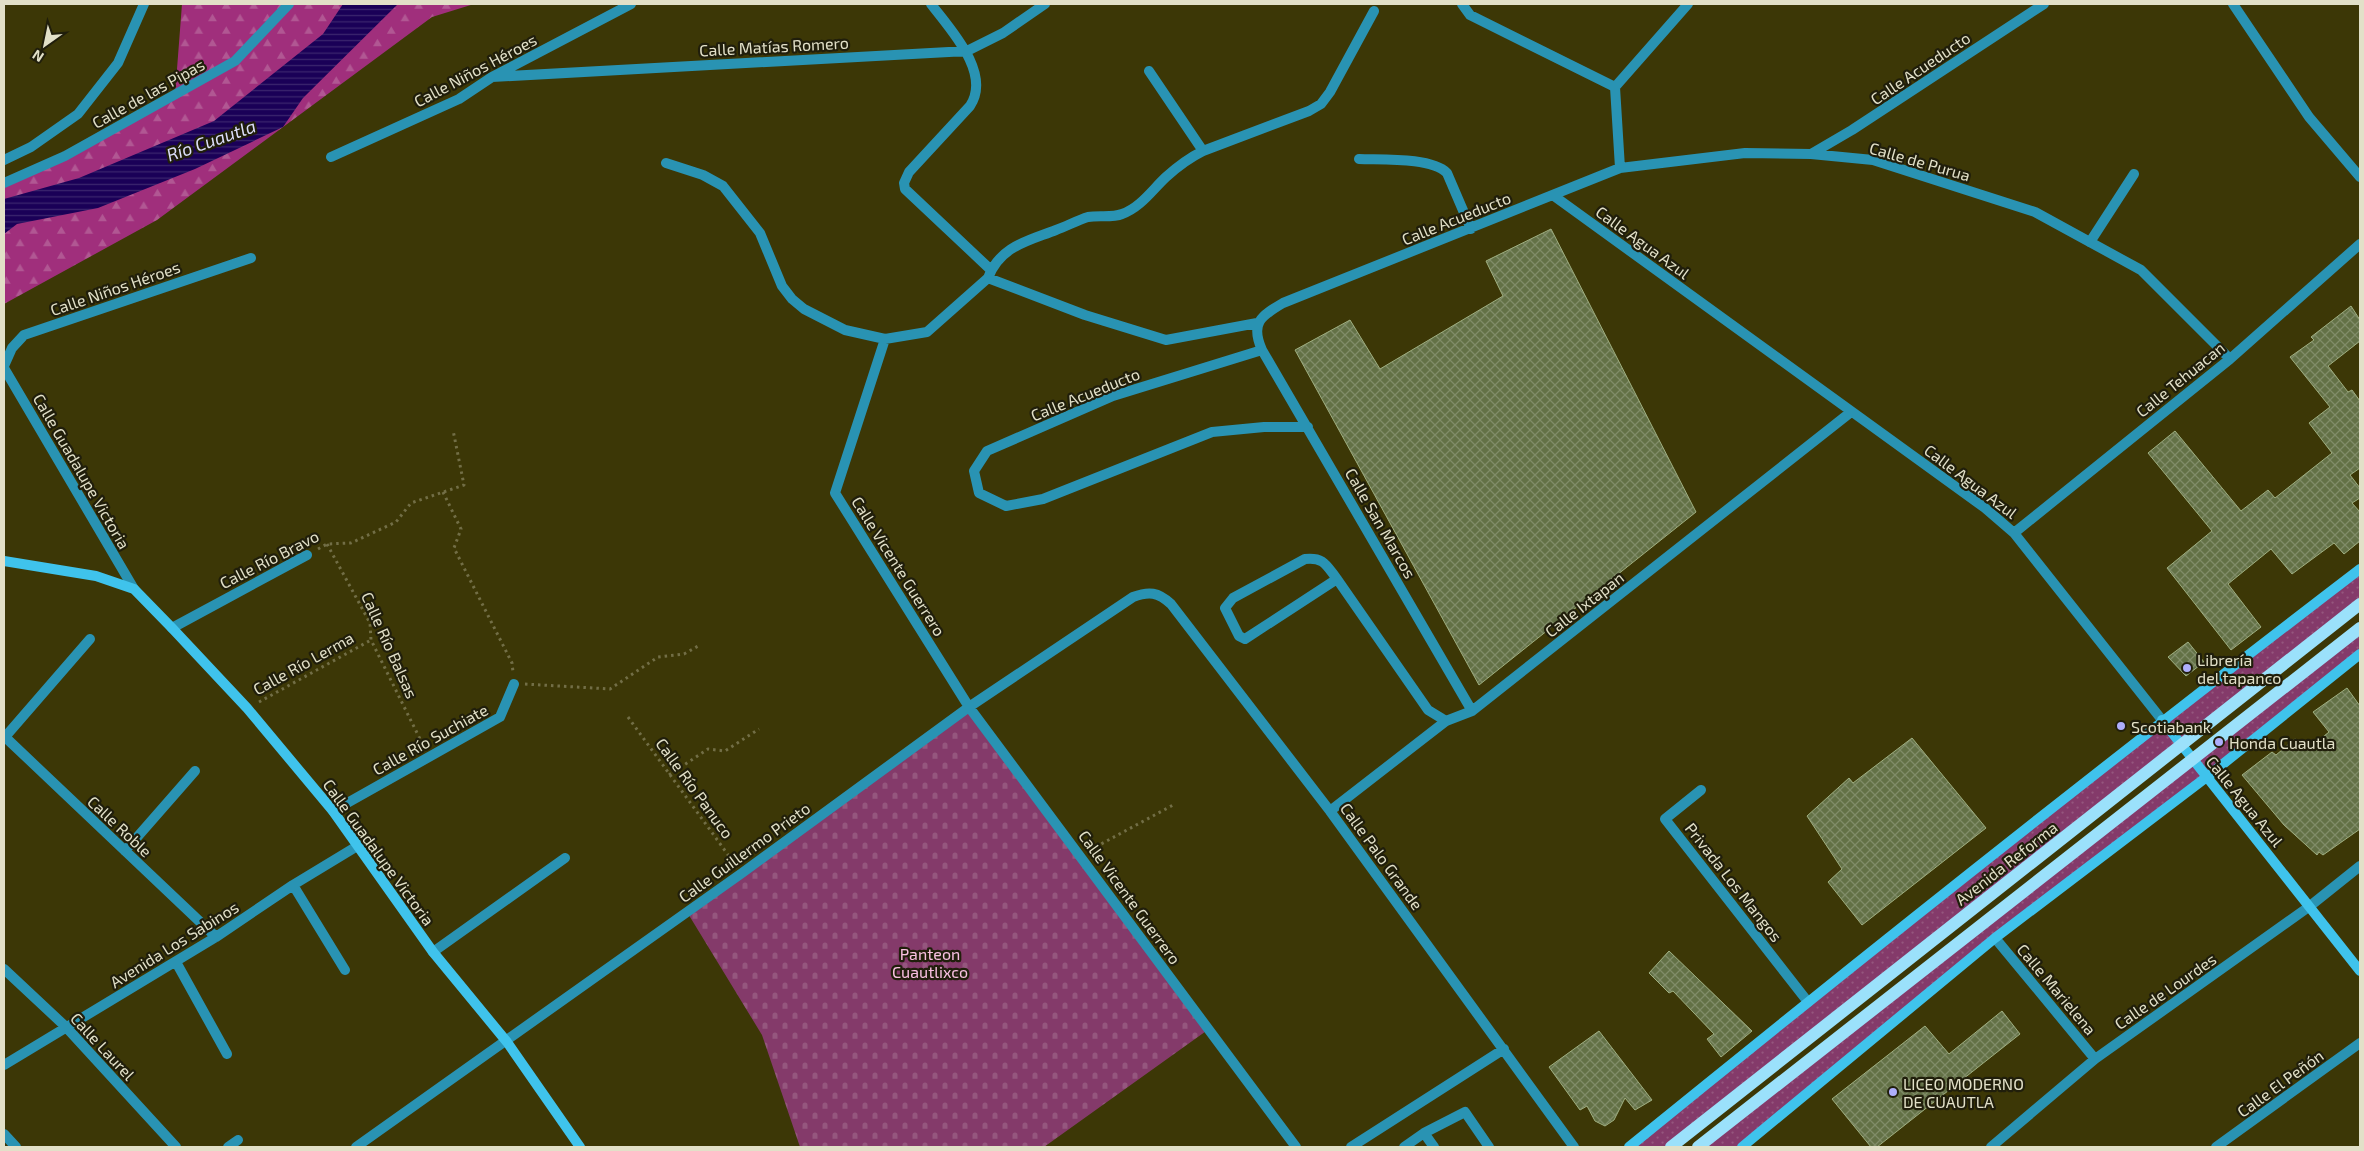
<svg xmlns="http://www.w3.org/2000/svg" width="2364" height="1151" viewBox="0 0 2364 1151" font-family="'Exo 2',sans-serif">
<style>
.grass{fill:url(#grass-dots)}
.forest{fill:url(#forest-firs)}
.cemetery{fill:url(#cemetery-stones)}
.water{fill:url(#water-rules)}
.building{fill:url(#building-cross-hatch);stroke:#9faf81}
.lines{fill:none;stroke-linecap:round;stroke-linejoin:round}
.path{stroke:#726e46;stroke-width:3;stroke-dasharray:2.5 4;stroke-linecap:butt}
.lane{stroke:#2993b3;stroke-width:10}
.street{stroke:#2993b3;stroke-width:10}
.secondary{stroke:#3fc3ec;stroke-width:10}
.primary{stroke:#9be1fb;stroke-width:12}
.poi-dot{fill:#aeaefb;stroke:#201e0b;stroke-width:2}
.labels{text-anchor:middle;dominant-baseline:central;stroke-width:4.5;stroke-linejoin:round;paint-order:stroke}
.street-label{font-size:16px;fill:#e2e0c8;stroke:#201e0b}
.poi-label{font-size:16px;fill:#e2e0c8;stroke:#201e0b;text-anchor:start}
.park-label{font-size:16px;fill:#fac0e2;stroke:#201e0b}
.water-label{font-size:18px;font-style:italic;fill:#dcdefb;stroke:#201e0b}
</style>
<defs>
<pattern id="grass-dots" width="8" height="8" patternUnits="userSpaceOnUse" patternTransform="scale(1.25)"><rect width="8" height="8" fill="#843a6a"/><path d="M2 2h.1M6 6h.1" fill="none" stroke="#95567e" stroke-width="1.8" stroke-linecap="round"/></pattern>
<pattern id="forest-firs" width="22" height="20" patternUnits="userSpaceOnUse" patternTransform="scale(1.25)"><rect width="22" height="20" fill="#a02f7c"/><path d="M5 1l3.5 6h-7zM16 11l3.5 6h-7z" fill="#b15793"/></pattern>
<pattern id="cemetery-stones" width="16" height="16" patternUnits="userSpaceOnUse" patternTransform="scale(1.25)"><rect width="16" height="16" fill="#843a6a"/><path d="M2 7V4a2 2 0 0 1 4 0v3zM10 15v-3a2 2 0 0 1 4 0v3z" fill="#95567e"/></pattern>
<pattern id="water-rules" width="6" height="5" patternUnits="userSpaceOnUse" patternTransform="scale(1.25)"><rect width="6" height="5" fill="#1a0057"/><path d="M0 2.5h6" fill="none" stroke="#3b256e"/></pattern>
<pattern id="building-cross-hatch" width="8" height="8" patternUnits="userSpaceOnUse" patternTransform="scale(1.25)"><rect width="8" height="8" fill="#637146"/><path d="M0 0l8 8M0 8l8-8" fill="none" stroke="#808c68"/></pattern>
</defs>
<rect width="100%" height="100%" fill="#3c3706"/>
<path class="grass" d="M 2360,569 L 2360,604 L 1671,1147 L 1629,1147 Z
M 2360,628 L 2360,654 L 1995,938 L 1742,1147 L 1698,1147 Z"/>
<path class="forest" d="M 182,4 L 474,4 L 432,17 L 157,220 L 4,304 L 4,183 L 175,95 Z"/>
<path class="cemetery" d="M 969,707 L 1209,1029 L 1044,1147 L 800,1147 L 762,1035 L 687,912 Z"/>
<path class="water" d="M 343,4 L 398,4 L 303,98 L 283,127 L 195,169 L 98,208 L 17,224 L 4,234 L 4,199 L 79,178 L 214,121 L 323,34 Z"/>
<path class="building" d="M 1551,229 L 1696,512 L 1479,685 L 1295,350 L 1350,320 L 1380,369 L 1503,296 L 1486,261 Z
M 2351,306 L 2360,320 L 2360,341 L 2328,366 L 2348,392 L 2352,390 L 2360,401 L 2360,468 L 2350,475 L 2360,488 L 2360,498 L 2352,503 L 2360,512 L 2360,541 L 2344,554 L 2334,543 L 2292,574 L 2271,549 L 2228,584 L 2261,627 L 2231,650 L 2167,568 L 2212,531 L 2148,453 L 2175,431 L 2241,511 L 2268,490 L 2275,498 L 2332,453 L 2309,423 L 2330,407 L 2290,357 L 2314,340 L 2311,337 Z
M 2188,642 L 2204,662 L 2186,676 L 2168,657 Z
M 2347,688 L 2360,706 L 2360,829 L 2323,855 L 2319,852 L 2317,855 L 2284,825 L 2242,775 L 2272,752 L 2276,755 L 2295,739 L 2309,748 L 2329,732 L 2313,712 Z
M 1912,738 L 1986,828 L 1862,925 L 1828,882 L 1842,869 L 1807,816 L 1849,778 L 1853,783 Z
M 1669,951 L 1752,1031 L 1721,1057 L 1707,1039 L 1714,1034 L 1673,991 L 1669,993 L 1649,973 Z
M 2002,1011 L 2020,1034 L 1877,1147 L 1871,1147 L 1832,1099 L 1925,1026 L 1949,1054 Z
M 1599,1031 L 1652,1100 L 1635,1110 L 1625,1098 L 1614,1120 L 1605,1126 L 1595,1121 L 1587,1106 L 1580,1110 L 1549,1067 Z"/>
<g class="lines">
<path class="path" d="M 443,492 L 461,529 L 454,548 L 512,663 L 513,672
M 327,544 L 370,623 L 371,640 L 423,745
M 318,549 L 327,544 L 351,543 L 396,522 L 411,503 L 464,485 L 453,430
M 525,684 L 610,689 L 658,657 L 684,654 L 700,645
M 259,702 L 371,640
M 628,717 L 734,863
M 669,775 L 708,749 L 725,751 L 759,729
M 1090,850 L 1175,804"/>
<path class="lane" d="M 2090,242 L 2134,174
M 1337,579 L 1245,639 L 1239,636 L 1225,608 L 1233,598 L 1305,559 C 1324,557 1326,565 1337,579 L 1428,710 L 1446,721
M 1424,1133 L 1434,1147
M 1404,1147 L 1424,1133 L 1465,1112 L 1489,1147"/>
<path class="street" d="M 931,4 C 950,29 992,73 970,106 L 909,172 L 904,183 L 905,189 L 991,270
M 1462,4 L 1470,15 L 1615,87
M 2233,4 L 2309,117 L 2360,177
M 1149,71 L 1203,151
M 492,77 L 967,51 L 1003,33 L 1045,4
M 1615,87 L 1688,4
M 1615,87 L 1620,168
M 1811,154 L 1852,130 L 2044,4
M 331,157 L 459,99 L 492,77 L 631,4
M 1359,159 C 1381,160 1431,157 1447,173 L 1471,229
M 4,160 L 31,147 L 78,114 L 118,63 L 144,4
M 666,163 L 703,175 L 723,186 L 760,233 L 782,286 L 792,299 L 804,309 L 845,330 L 885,339 L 927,332 L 988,278 C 1000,246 1028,241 1056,230 C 1067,226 1078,220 1088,217 C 1099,215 1112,218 1122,214 C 1141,207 1152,190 1166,177 C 1177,167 1189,158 1203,151 L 1309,111 L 1321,104 L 1330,92 L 1374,11
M 4,183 L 65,156 L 235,61 L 289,4
M 1554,196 L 1985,508 L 2014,533 L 2162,720
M 988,278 L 1085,315 L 1166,340 L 1257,323
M 885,339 L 835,493 L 969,707 L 1296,1147
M 1262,350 L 1113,396 L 987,451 L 974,471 L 979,493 L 1006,506 L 1043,499 L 1212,432 L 1264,427 L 1308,427
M 4,366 L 12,348 L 24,335 L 251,258
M 4,368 L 134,589
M 2014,533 L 2230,359 L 2360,244
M 172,628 L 307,555
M 1472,711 L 1262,350 C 1250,323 1261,316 1283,303 L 1620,168 L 1745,153 L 1811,154 L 1873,160 L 2035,212 L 2141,270 L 2230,359
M 4,736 L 216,937
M 5,737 L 90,639
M 1701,790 L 1665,819 L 1808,1002
M 333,811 L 500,717 L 514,684
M 1330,811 L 1446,721 L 1472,711 L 1851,412
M 125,851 L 195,771
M 293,885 L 345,970
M 1995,938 L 2095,1059
M 433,952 L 565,858
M 176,962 L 227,1054
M 4,969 L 66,1027 L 176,1147
M 4,1065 L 216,937 L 293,885 L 359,845
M 4,1134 L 16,1147
M 228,1147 L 238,1140
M 356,1147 L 742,873 L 969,707 L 1133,597 C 1149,591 1158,592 1171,604 L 1330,811 L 1574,1147
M 1351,1147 L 1504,1049
M 1991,1147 L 2095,1059 L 2310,906 L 2360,866
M 2216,1147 L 2360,1043"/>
<path class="secondary" d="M 4,561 L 96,576 L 134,589 L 172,628 L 247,708 L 333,811 L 433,952 L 507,1042 L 580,1147
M 2162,720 L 2360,971
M 1629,1147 C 1870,951 2113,758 2360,569
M 1742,1147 L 1995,938 L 2208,776 L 2360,654"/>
<path class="primary" d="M 1671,1147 L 2360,604
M 1698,1147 L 2360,628"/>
</g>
<g class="poi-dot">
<circle cx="2187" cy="668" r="5"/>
<circle cx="2121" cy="726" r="5"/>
<circle cx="2219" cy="742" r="5"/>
<circle cx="1893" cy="1092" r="5"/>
</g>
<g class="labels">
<g class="street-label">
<text transform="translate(774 46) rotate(-3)">Calle Matías Romero</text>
<text transform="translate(1920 68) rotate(-34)">Calle Acueducto</text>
<text transform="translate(475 70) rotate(-28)">Calle Niños Héroes</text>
<text transform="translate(148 93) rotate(-29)">Calle de las Pipas</text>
<text transform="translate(1920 161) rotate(16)">Calle de Purua</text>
<text transform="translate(1456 218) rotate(-22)">Calle Acueducto</text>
<text transform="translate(1643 242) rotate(36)">Calle Agua Azul</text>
<text transform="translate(115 288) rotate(-19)">Calle Niños Héroes</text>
<text transform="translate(2180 379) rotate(-39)">Calle Tehuacan</text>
<text transform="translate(1085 394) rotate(-22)">Calle Acueducto</text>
<text transform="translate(82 471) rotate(60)">Calle Guadalupe Victoria</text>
<text transform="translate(1971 481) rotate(37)">Calle Agua Azul</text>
<text transform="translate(1381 523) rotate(60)">Calle San Marcos</text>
<text transform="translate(269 559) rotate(-27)">Calle Río Bravo</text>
<text transform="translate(899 566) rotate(58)">Calle Vicente Guerrero</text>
<text transform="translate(1584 604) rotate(-38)">Calle Ixtapan</text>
<text transform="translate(390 645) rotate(66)">Calle Río Balsas</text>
<text transform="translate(303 663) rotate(-29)">Calle Río Lerma</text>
<text transform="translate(430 739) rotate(-29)">Calle Río Suchiate</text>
<text transform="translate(695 788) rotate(54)">Calle Río Panuco</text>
<text transform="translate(2245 801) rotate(51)">Calle Agua Azul</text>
<text transform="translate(120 826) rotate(43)">Calle Roble</text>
<text transform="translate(379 852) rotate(54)">Calle Guadalupe Victoria</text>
<text transform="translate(744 852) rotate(-36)">Calle Guillermo Prieto</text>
<text transform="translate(1382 856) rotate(54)">Calle Palo Grande</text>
<text transform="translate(2006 863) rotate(-38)">Avenida Reforma</text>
<text transform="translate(1734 882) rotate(52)">Privada Los Mangos</text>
<text transform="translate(1130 897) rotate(54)">Calle Vicente Guerrero</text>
<text transform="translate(174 944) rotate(-32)">Avenida Los Sabinos</text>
<text transform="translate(2057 989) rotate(50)">Calle Marielena</text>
<text transform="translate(2165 991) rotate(-35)">Calle de Lourdes</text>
<text transform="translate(103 1046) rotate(47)">Calle Laurel</text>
<text transform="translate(2280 1083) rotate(-36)">Calle El Peñón</text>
</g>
<g class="poi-label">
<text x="2197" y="659">Librería<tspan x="2197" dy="18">del tapanco</tspan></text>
<text x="2131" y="726">Scotiabank</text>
<text x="2229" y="742">Honda Cuautla</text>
<text x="1903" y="1083">LICEO MODERNO<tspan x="1903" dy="18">DE CUAUTLA</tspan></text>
</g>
<g class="park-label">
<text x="930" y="953">Panteon<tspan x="930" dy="18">Cuautlixco</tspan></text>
</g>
<g class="water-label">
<text transform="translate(211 140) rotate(-19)">Río Cuautla</text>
</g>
</g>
<rect width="2364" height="1151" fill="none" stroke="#e2e0c8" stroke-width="10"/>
<g transform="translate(45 45) rotate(213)" stroke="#201e0b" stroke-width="4" paint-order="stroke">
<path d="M0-4L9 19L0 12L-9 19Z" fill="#e2e0c8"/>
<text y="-8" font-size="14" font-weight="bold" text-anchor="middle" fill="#e2e0c8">N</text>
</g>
</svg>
